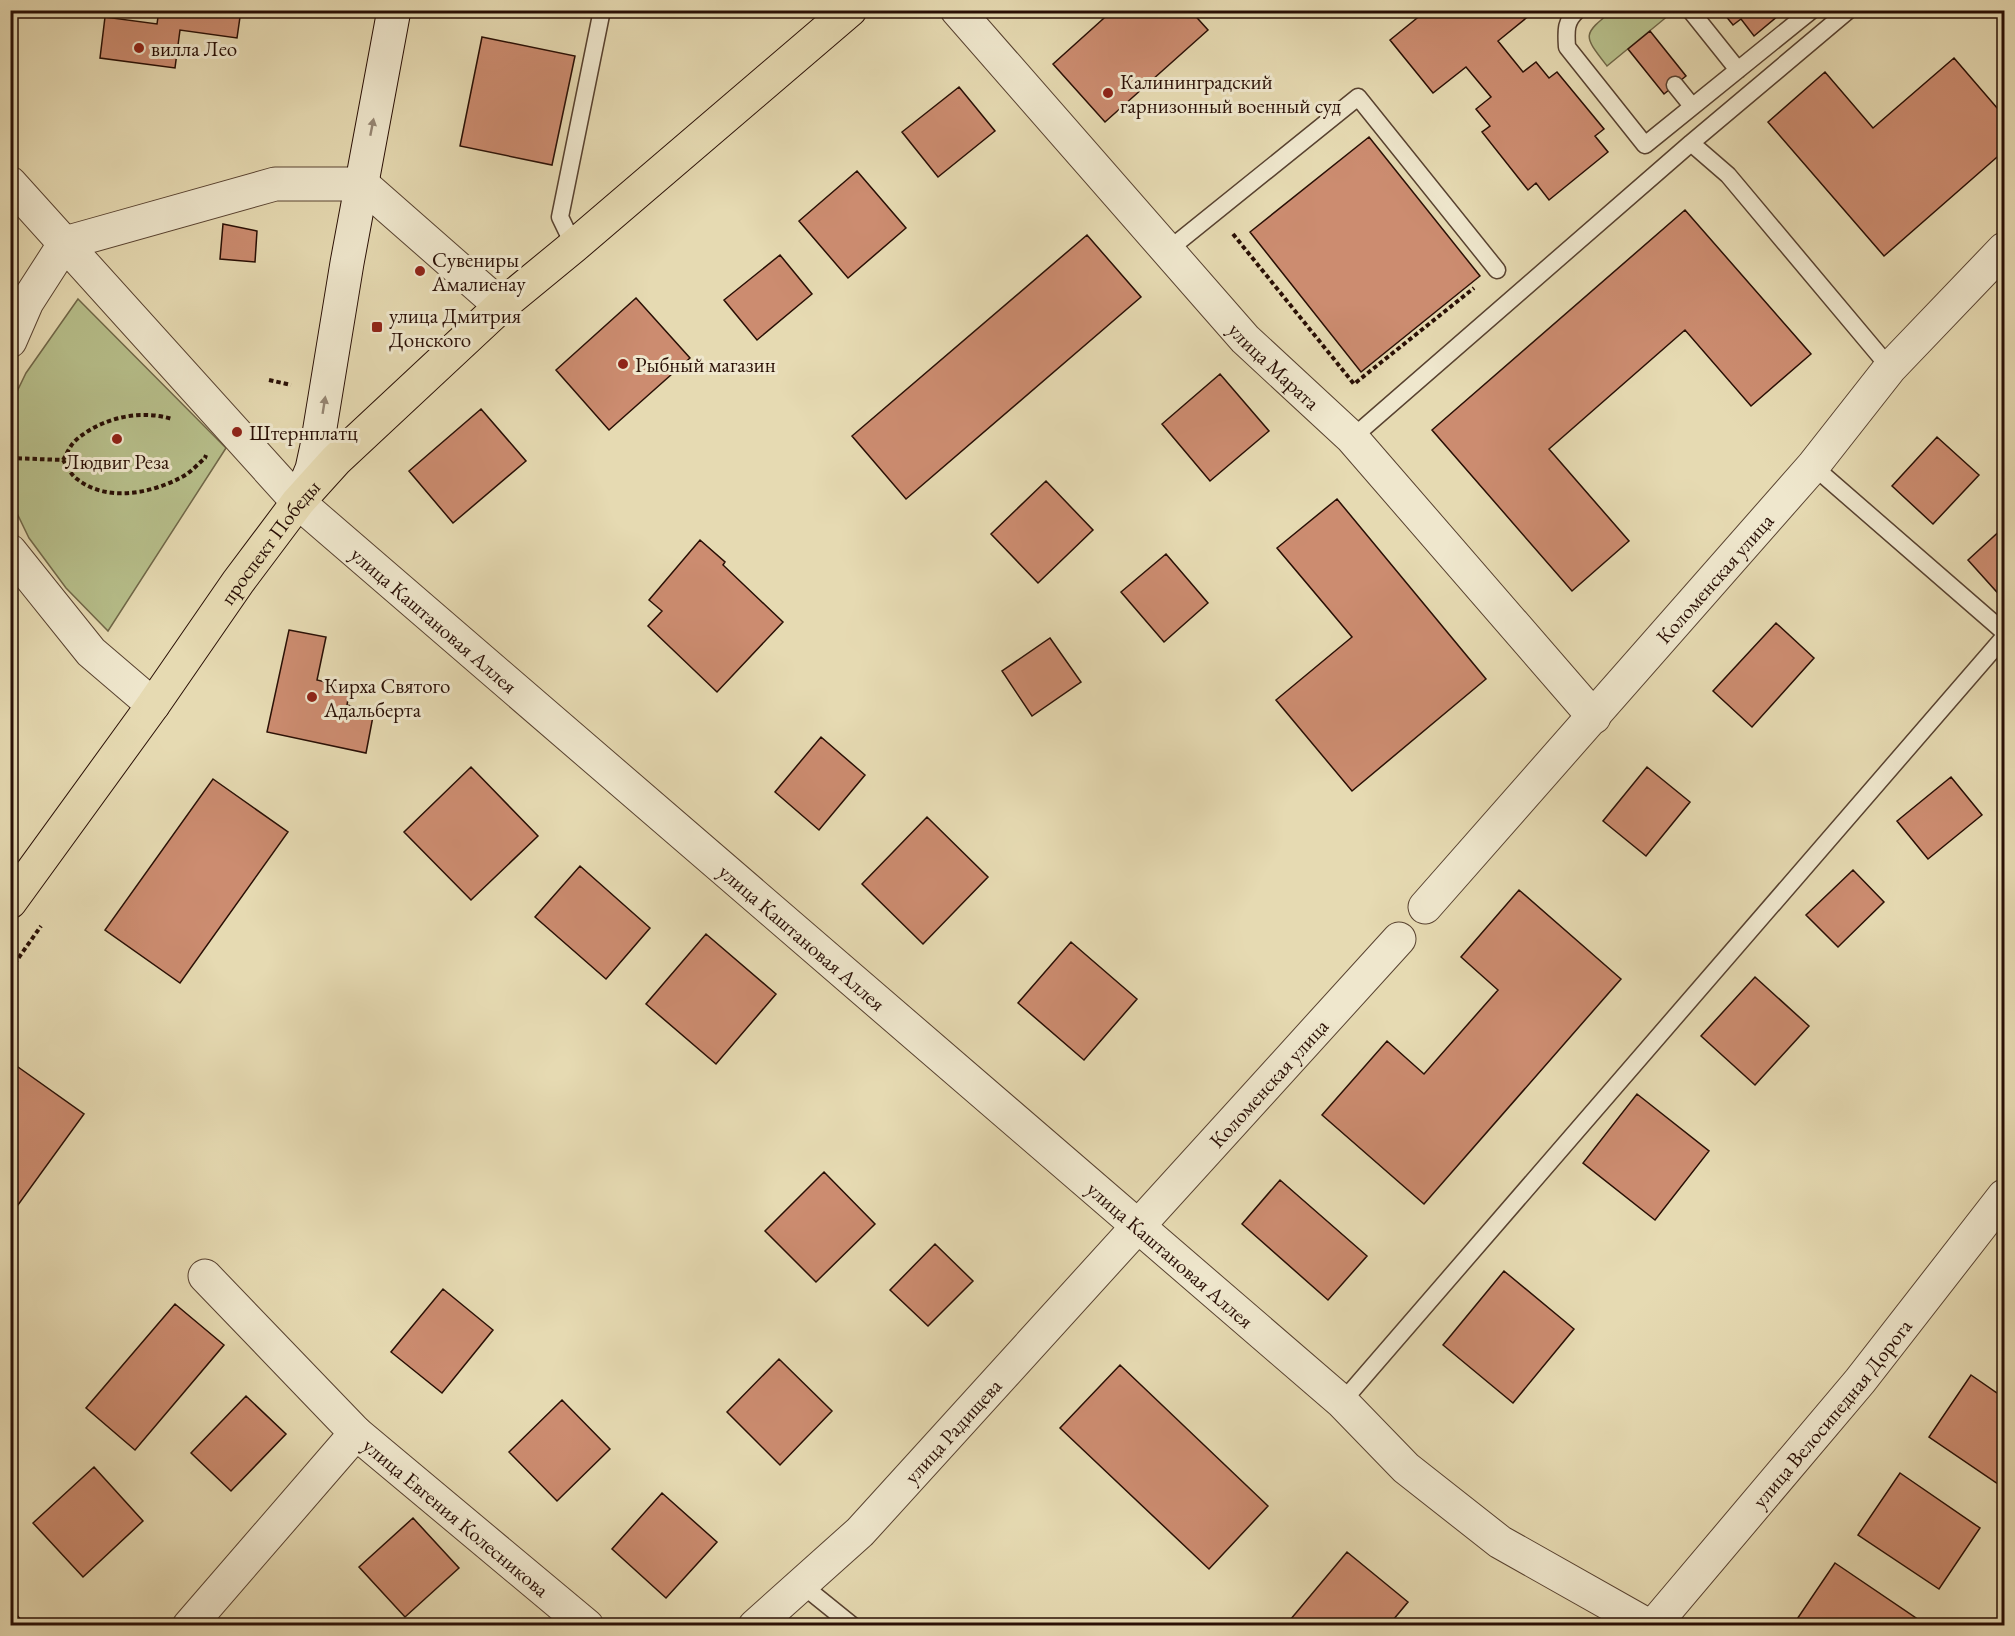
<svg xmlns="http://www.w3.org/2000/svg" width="2015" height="1636" viewBox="0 0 2015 1636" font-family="'EB Garamond',serif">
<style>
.green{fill:#b7bf8b;stroke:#706748;stroke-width:1.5}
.building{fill:#cc8c70;stroke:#290f05;stroke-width:1.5}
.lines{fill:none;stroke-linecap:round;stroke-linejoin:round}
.service-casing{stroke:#584230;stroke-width:19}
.minor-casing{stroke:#584230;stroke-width:35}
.tertiary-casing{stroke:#584230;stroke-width:35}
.secondary-casing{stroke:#290f05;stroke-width:35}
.primary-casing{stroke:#290f05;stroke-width:35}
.path{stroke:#290f05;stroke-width:4;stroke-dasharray:4.5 3;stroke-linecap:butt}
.service{stroke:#efe7cd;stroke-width:16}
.minor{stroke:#efe7cd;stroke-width:33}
.tertiary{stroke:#efe7cd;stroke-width:33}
.secondary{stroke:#efe7cd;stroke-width:33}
.primary{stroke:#e6dab2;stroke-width:33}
.oneway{fill:#968673}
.poi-dot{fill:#8f2418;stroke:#efe7cd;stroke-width:2}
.labels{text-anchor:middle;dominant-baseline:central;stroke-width:6;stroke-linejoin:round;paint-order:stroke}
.poi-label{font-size:21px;fill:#290f05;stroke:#efe7cd;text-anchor:start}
.street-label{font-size:21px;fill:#290f05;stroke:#efe7cd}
</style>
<rect width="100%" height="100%" fill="#e6dab2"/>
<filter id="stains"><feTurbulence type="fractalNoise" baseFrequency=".00333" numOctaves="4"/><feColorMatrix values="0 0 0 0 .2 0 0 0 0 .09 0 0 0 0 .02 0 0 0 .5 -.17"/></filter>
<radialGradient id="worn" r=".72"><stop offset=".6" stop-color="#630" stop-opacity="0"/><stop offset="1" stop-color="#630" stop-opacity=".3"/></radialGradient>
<path class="green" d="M 1612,11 L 1666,11 L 1669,15 L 1607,66 C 1583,35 1582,35 1612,11 Z
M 78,299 L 226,448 L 108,631 L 66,588 L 29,538 L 11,501 L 11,404 L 26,373 Z"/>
<path class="building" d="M 159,10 L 241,10 L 237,38 L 180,30 L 175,68 L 100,58 L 105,17 L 157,24 Z
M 1113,10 L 1190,10 L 1208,30 L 1105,122 L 1053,64 Z
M 1427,10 L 1536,10 L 1498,41 L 1523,72 L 1536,62 L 1549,78 L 1557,72 L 1604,129 L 1595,136 L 1608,152 L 1549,200 L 1536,183 L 1528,190 L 1482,132 L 1490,126 L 1476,109 L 1491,97 L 1466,67 L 1433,93 L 1390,40 Z
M 1721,10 L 1785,10 L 1754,36 L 1741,19 L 1733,25 Z
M 1650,31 L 1686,76 L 1664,94 L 1628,49 Z
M 482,37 L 575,56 L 552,165 L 460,146 Z
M 1954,58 L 2004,116 L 2004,151 L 1884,256 L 1768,122 L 1825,72 L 1873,128 Z
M 959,87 L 995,131 L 938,177 L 902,132 Z
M 1369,137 L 1480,276 L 1361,372 L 1250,232 Z
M 857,171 L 906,228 L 848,278 L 799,221 Z
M 1685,210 L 1811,354 L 1751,406 L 1685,330 L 1549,449 L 1629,541 L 1572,591 L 1432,430 Z
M 223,224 L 257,231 L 255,262 L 220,259 Z
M 1087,235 L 1141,297 L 906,499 L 852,436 Z
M 780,255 L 812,294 L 757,340 L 724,300 Z
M 636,298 L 690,358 L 609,430 L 556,370 Z
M 1220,374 L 1269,431 L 1210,481 L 1162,424 Z
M 481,409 L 526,461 L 453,523 L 409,471 Z
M 1937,437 L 1979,475 L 1933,524 L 1892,486 Z
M 1046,481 L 1093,530 L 1038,583 L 991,534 Z
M 1337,499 L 1486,679 L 1352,791 L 1276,700 L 1352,637 L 1277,548 Z
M 2004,527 L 2004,600 L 1968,560 Z
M 700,540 L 725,562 L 723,565 L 783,622 L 717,692 L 648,626 L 662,611 L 649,600 Z
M 1166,554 L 1208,603 L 1164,642 L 1121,592 Z
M 1776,623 L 1814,658 L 1752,727 L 1713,691 Z
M 289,630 L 326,637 L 317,680 L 350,688 L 347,705 L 374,711 L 366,753 L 267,732 Z
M 1050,638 L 1081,682 L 1032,716 L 1002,671 Z
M 821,737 L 865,775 L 819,830 L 775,792 Z
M 471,767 L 538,836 L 471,900 L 404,832 Z
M 1647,767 L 1690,802 L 1646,856 L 1603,821 Z
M 1951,777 L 1982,815 L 1928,859 L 1897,821 Z
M 213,779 L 288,832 L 180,983 L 105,930 Z
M 927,817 L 988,877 L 923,944 L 862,884 Z
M 580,866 L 650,928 L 606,979 L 535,917 Z
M 1853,870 L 1884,902 L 1838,947 L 1806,915 Z
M 1519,890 L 1621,979 L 1424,1204 L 1322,1115 L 1387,1041 L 1424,1074 L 1498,990 L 1461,957 Z
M 706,934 L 776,994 L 716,1064 L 646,1004 Z
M 1071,942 L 1137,999 L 1084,1060 L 1018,1003 Z
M 1755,977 L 1809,1026 L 1755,1085 L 1701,1036 Z
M 11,1062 L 84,1114 L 10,1216 L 10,1062 Z
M 1637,1094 L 1709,1151 L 1655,1220 L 1583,1163 Z
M 824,1172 L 875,1224 L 816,1282 L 765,1231 Z
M 1280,1180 L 1367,1256 L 1328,1300 L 1242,1224 Z
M 935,1244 L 973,1281 L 928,1326 L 890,1290 Z
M 1504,1271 L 1574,1329 L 1513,1403 L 1443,1345 Z
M 443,1289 L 493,1330 L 442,1393 L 391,1352 Z
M 175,1304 L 224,1345 L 135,1450 L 86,1408 Z
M 779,1359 L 832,1411 L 780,1465 L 727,1412 Z
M 1120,1365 L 1268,1506 L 1209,1569 L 1060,1428 Z
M 1971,1375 L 2004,1398 L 2004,1488 L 1929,1437 Z
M 246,1396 L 286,1434 L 231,1491 L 191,1453 Z
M 562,1400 L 610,1449 L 557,1501 L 509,1452 Z
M 94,1467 L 143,1521 L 83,1577 L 33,1523 Z
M 1900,1473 L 1980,1528 L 1939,1589 L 1858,1535 Z
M 662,1493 L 717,1542 L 666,1598 L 612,1549 Z
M 413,1518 L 459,1568 L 405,1617 L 359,1567 Z
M 1347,1552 L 1408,1602 L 1388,1626 L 1285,1626 Z
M 1835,1563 L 1916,1618 L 1910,1626 L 1793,1625 Z
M 10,1608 L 27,1626 L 10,1626 Z"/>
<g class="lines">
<g class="service-casing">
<path id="service" d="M 1578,10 C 1565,21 1566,31 1567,47 L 1645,145 L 1812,10
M 1690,10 L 1738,70
M 1675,85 L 1692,106
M 1691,143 L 1849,10
M 574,246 L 560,217 L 602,10
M 1167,251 L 1358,97 L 1497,270
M 1352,438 L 1691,143 L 1728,175 L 1890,368
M 1813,466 L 2004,632
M 1342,1402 L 2004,637
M 801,1584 L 853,1626"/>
</g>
<g class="minor-casing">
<g id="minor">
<path id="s1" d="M 957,10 L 1245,339 L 1352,438 L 1594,717"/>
<path d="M 10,341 L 27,302 L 65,243 L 275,184 L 362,184 L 501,306"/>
<path id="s2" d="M 298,502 L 1342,1402 L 1406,1468 L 1500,1542 L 1649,1626"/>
<path d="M 10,551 L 91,652 L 153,705"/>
<path id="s3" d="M 1425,907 L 1813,466 L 1890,368 L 2004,249"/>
<path d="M 205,1276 L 356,1433"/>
<path id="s4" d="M 189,1626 L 356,1433 L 587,1626"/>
<path id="s5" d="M 755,1626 L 860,1532 L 1399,939"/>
<path id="s6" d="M 1653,1626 L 1860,1381 L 2004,1196"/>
</g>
</g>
<g class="tertiary-casing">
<path id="tertiary" d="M 10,183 L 298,502"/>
</g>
<g class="secondary-casing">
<path id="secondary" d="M 299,500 L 312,469 L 317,446 L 347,263 L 394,10"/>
</g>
<g class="primary-casing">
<g id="primary">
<path id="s7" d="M 10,902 L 153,705 L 238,582 L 298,502 L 336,460 L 501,306 L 574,246 L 850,10"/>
</g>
</g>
<path class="path" d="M 1233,234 L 1354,384 L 1474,288
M 269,380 L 291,385
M 10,458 L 63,460 C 67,466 71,475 77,479 C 106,502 149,494 180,478 C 189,474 197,465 205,458 L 206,455
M 63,460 C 67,454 70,445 76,440 C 101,418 140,409 172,419
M 10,970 L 41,926"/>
<use href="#service" class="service"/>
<use href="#minor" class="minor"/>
<use href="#tertiary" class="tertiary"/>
<use href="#secondary" class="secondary"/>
<use href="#primary" class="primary"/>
</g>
<defs><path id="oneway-solid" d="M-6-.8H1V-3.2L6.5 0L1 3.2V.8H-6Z" transform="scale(1.5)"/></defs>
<g class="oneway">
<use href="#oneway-solid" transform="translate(372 127) rotate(-79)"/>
<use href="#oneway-solid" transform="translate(324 405) rotate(-81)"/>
</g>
<g class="poi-dot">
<circle cx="139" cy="48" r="6"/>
<circle cx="1108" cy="93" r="6"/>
<circle cx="420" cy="271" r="6"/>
<rect x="371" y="321" width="12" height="12" rx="3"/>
<circle cx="623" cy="364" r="6"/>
<circle cx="237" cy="432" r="6"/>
<circle cx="117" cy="439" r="6"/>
<circle cx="312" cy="697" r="6"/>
</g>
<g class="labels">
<g class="poi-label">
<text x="151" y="48">вилла Лео</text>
<text x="1120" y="81">Калининградский<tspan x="1120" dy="24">гарнизонный военный суд</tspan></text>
<text x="432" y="259">Сувениры<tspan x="432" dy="24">Амалиенау</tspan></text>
<text x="389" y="315">улица Дмитрия<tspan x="389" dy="24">Донского</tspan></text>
<text x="635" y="364">Рыбный магазин</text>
<text x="249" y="432">Штернплатц</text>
<text x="117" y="461" text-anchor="middle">Людвиг Реза</text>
<text x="324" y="685">Кирха Святого<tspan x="324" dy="24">Адальберта</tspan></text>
</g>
<g class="street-label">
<text stroke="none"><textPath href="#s1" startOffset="477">улица Марата</textPath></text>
<text stroke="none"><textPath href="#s7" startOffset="444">проспект Победы</textPath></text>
<text stroke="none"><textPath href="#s3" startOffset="438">Коломенская улица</textPath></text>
<text stroke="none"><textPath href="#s2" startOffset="180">улица Каштановая Аллея</textPath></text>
<text stroke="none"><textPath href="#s2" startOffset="666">улица Каштановая Аллея</textPath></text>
<text stroke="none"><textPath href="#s5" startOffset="748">Коломенская улица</textPath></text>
<text stroke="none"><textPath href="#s2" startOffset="1152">улица Каштановая Аллея</textPath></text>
<text stroke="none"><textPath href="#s6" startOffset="278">улица Велосипедная Дорога</textPath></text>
<text stroke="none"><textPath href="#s5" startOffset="278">улица Радищева</textPath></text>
<text stroke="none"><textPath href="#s4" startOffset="386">улица Евгения Колесникова</textPath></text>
</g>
</g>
<rect width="2015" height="1636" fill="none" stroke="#e6dab2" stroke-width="36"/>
<rect x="12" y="12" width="1991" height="1612" fill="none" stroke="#290f05" stroke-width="3"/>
<rect x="18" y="18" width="1979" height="1600" fill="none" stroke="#290f05" stroke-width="1.5"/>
<rect width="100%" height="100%" filter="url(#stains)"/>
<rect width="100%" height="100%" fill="url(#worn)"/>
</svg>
